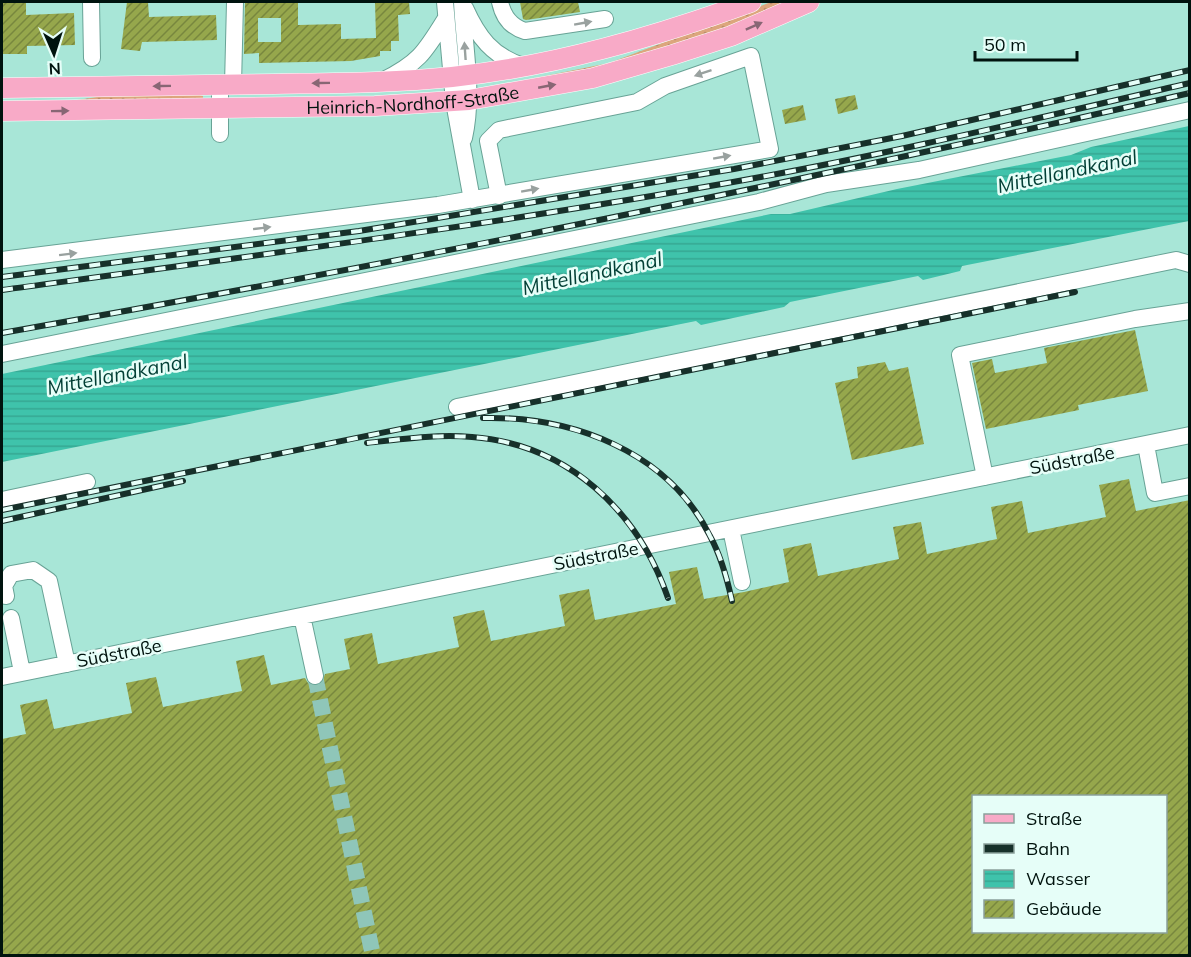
<svg xmlns="http://www.w3.org/2000/svg" width="1191" height="957" viewBox="0 0 1191 957" font-family="Mulish,sans-serif">
<style>
.green{fill:url(#green-dots)}
.water{fill:url(#water-rules)}
.building{fill:url(#building-hatch);fill-rule:evenodd}
.lines{fill:none;stroke-linecap:round;stroke-linejoin:round}
.minor-tunnel{stroke:#8fc6b9;stroke-width:16;stroke-dasharray:16 8;stroke-linecap:butt}
.minor-casing{stroke:#68a396;stroke-width:18}
.major-casing{stroke:#fff;stroke-width:21}
.minor{stroke:#fff;stroke-width:16}
.major{stroke:#f8aac7;stroke-width:20}
.rail-casing{stroke:#17302a;stroke-width:6}
.rail{stroke:#e6fef8;stroke-width:4;stroke-dasharray:11;stroke-linecap:butt}
.oneway{fill:#99a19f}
.oneway2{fill:#886674}
.labels{text-anchor:middle;dominant-baseline:central;stroke-width:5;stroke-linejoin:round;paint-order:stroke}
.street-label{font-size:18px;fill:#00130e;stroke:#e6fef8}
.water-label{font-size:20px;font-style:italic;fill:#023f35;stroke:#e6fef8}
</style>
<defs>
<pattern id="green-dots" width="8" height="8" patternUnits="userSpaceOnUse" patternTransform="scale(1.5)"><rect width="8" height="8" fill="#dca67d"/><path d="M2 2h.1M6 6h.1" fill="none" stroke="#bb8e6b" stroke-width="1.8" stroke-linecap="round"/></pattern>
<pattern id="water-rules" width="6" height="5" patternUnits="userSpaceOnUse" patternTransform="scale(1.5)"><rect width="6" height="5" fill="#3fc3ab"/><path d="M0 2.5h6" fill="none" stroke="#36a792"/></pattern>
<pattern id="building-hatch" width="6" height="6" patternUnits="userSpaceOnUse" patternTransform="scale(1.5)"><rect width="6" height="6" fill="#96a74c"/><path d="M-1 1l2-2M0 6l6-6M5 7l2-2" fill="none" stroke="#78873e"/></pattern>
</defs>
<rect width="100%" height="100%" fill="#a8e6d7"/>
<path class="green" d="M 771,2 L 793,2 L 708,36 L 611,66 L 525,80 L 609,63 Z
M 124,93 L 193,93 L 203,96 L 203,98 L 192,102 L 2,105 L 2,101 L 77,100 Z"/>
<path class="water" d="M 1189,126 L 1189,221 L 962,266 L 960,271 L 923,280 L 918,276 L 790,302 L 784,307 L 701,325 L 696,321 L 681,324 L 2,462 L 2,374 L 771,214 L 790,214 L 897,189 L 1071,155 L 1091,147 Z"/>
<path class="building" d="M 2,2 L 26,2 L 26,15 L 74,13 L 75,45 L 27,46 L 27,54 L 2,54 Z
M 127,2 L 148,2 L 149,17 L 216,15 L 217,40 L 142,42 L 140,51 L 121,49 Z
M 245,2 L 298,2 L 298,25 L 341,24 L 341,39 L 376,38 L 375,2 L 409,2 L 410,14 L 398,15 L 399,41 L 391,41 L 391,51 L 380,51 L 380,56 L 351,61 L 259,63 L 259,53 L 244,54 ZM 258,18 L 281,18 L 281,42 L 258,42 Z
M 520,2 L 578,2 L 580,12 L 526,20 L 523,19 Z
M 855,95 L 858,109 L 838,114 L 835,99 Z
M 803,105 L 806,120 L 785,124 L 782,110 Z
M 1135,330 L 1148,391 L 1078,405 L 1079,410 L 986,429 L 972,363 L 992,359 L 995,373 L 1047,363 L 1044,348 Z
M 885,362 L 889,371 L 908,367 L 924,444 L 852,460 L 835,383 L 858,378 L 857,367 Z
M 1129,479 L 1136,511 L 1190,500 L 1190,956 L 2,956 L 2,739 L 26,734 L 20,705 L 47,699 L 54,729 L 132,713 L 126,683 L 156,677 L 163,707 L 242,691 L 236,661 L 264,655 L 271,685 L 305,678 L 308,683 L 317,686 L 322,683 L 325,674 L 350,669 L 344,639 L 372,633 L 378,664 L 459,647 L 453,617 L 469,613 L 484,610 L 491,641 L 565,626 L 559,595 L 589,589 L 595,620 L 676,604 L 669,572 L 697,567 L 704,599 L 744,592 L 789,582 L 783,549 L 811,543 L 818,576 L 899,559 L 893,527 L 921,522 L 927,554 L 997,539 L 991,507 L 1022,501 L 1028,533 L 1106,517 L 1099,485 ZM 974,796 L 1166,796 L 1166,932 L 974,932 Z"/>
<g class="lines">
<path class="minor-tunnel" d="M 315,676 L 373,956"/>
<g class="minor-casing">
<path id="minor" d="M 91,2 L 92,58
M 445,2 L 454,102 L 472,200
M 462,2 C 464,46 474,94 464,138
M 500,2 C 503,16 511,27 525,31 L 605,19
M 465,8 C 478,37 492,56 523,66
M 382,81 C 419,63 425,52 446,18
M 233,85 L 235,2
M 220,134 L 220,85
M 2,260 L 438,205 L 770,149 L 751,56 L 665,86 L 637,102 L 499,130 L 488,141 L 499,196
M 2,354 L 759,202 L 826,184 L 919,170 L 1190,110
M 457,407 L 1176,260 L 1190,264
M 1146,445 L 1155,493 L 1190,486
M 985,477 L 960,355 L 1135,319 L 1190,311
M 2,500 L 87,482
M 731,529 L 742,582
M 6,596 L 4,586 L 11,574 L 33,570 L 49,581 L 67,664
M 302,616 L 315,676
M 11,618 L 22,672
M 2,677 L 1190,435"/>
</g>
<g class="major-casing">
<g id="major">
<path d="M 2,88 C 92,87 183,86 274,84 C 333,83 393,83 452,77 C 555,66 654,37 751,2"/>
<path id="s1" d="M 2,111 L 375,106 L 469,100 L 593,78 L 672,55 L 731,36 L 809,2"/>
</g>
</g>
<use href="#minor" class="minor"/>
<use href="#major" class="major"/>
<g class="rail-casing">
<path id="rail" d="M 2,277 L 359,231 L 734,169 L 902,136 L 1190,70
M 2,290 C 246,257 490,225 733,182 C 886,155 1038,118 1190,83
M 2,333 C 400,263 795,183 1190,93
M 483,418 C 572,416 668,451 710,536 C 721,556 727,578 732,601
M 367,443 C 402,439 437,434 472,437 C 568,444 638,511 668,598
M 2,510 L 1075,292
M 2,521 L 183,481"/>
</g>
<use href="#rail" class="rail"/>
</g>
<defs><path id="oneway-solid" d="M-6-.8H1V-3.2L6.5 0L1 3.2V.8H-6Z" transform="scale(1.5)"/></defs>
<g class="oneway">
<use href="#oneway-solid" transform="translate(583 23) rotate(-10)"/>
<use href="#oneway-solid" transform="translate(465 51) rotate(-94)"/>
<use href="#oneway-solid" transform="translate(703 73) rotate(161)"/>
<use href="#oneway-solid" transform="translate(722 157) rotate(-10)"/>
<use href="#oneway-solid" transform="translate(530 190) rotate(-10)"/>
<use href="#oneway-solid" transform="translate(262 228) rotate(-7)"/>
<use href="#oneway-solid" transform="translate(68 254) rotate(-7)"/>
</g>
<g class="oneway2">
<use href="#oneway-solid" transform="translate(754 26) rotate(-24)"/>
<use href="#oneway-solid" transform="translate(321 83) rotate(179)"/>
<use href="#oneway-solid" transform="translate(162 86) rotate(179)"/>
<use href="#oneway-solid" transform="translate(547 86) rotate(-11)"/>
<use href="#oneway-solid" transform="translate(60 111) rotate(-1)"/>
</g>
<g class="labels">
<g class="street-label">
<text stroke="none"><textPath href="#s1" startOffset="411">Heinrich-Nordhoff-Straße</textPath></text>
<text transform="translate(1072 460) rotate(-11)">Südstraße</text>
<text transform="translate(596 556) rotate(-11)">Südstraße</text>
<text transform="translate(119 653) rotate(-11)">Südstraße</text>
</g>
<g class="water-label">
<text transform="translate(1067 171) rotate(-12)">Mittellandkanal</text>
<text transform="translate(592 273) rotate(-12)">Mittellandkanal</text>
<text transform="translate(117 374) rotate(-11)">Mittellandkanal</text>
</g>
</g>
<rect width="1191" height="957" fill="none" stroke="#00130e" stroke-width="6"/>
<rect x="972" y="795" width="195" height="138" fill="#e6fef8" stroke="#8aa09a" stroke-width="1.5"/>
<rect x="984" y="814" width="30" height="9" fill="#f8aac7" stroke="#8aa09a" stroke-width="1.5"/>
<text x="1026" y="825" font-size="18" fill="#00130e">Straße</text>
<rect x="984" y="844" width="30" height="9" fill="#17302a" stroke="#8aa09a" stroke-width="1.5"/>
<text x="1026" y="855" font-size="18" fill="#00130e">Bahn</text>
<rect x="984" y="870" width="30" height="18" fill="url(#water-rules)" stroke="#8aa09a" stroke-width="1.5"/>
<text x="1026" y="885" font-size="18" fill="#00130e">Wasser</text>
<rect x="984" y="900" width="30" height="18" fill="url(#building-hatch)" stroke="#8aa09a" stroke-width="1.5"/>
<text x="1026" y="915" font-size="18" fill="#00130e">Gebäude</text>
<g transform="translate(54 54) rotate(177)" stroke="#e6fef8" stroke-width="4.5" paint-order="stroke">
<path d="M0-4.5L10 22L0 15L-10 22Z" fill="#00130e"/>
<text y="-9" font-size="16" font-weight="bold" text-anchor="middle" fill="#00130e">N</text>
</g>
<path d="M975 51v9h102v-9" fill="none" stroke="#00130e" stroke-width="3"/>
<text x="984" y="51" font-size="18" fill="#00130e" stroke="#e6fef8" stroke-width="4.5" paint-order="stroke">50 m</text>
</svg>
